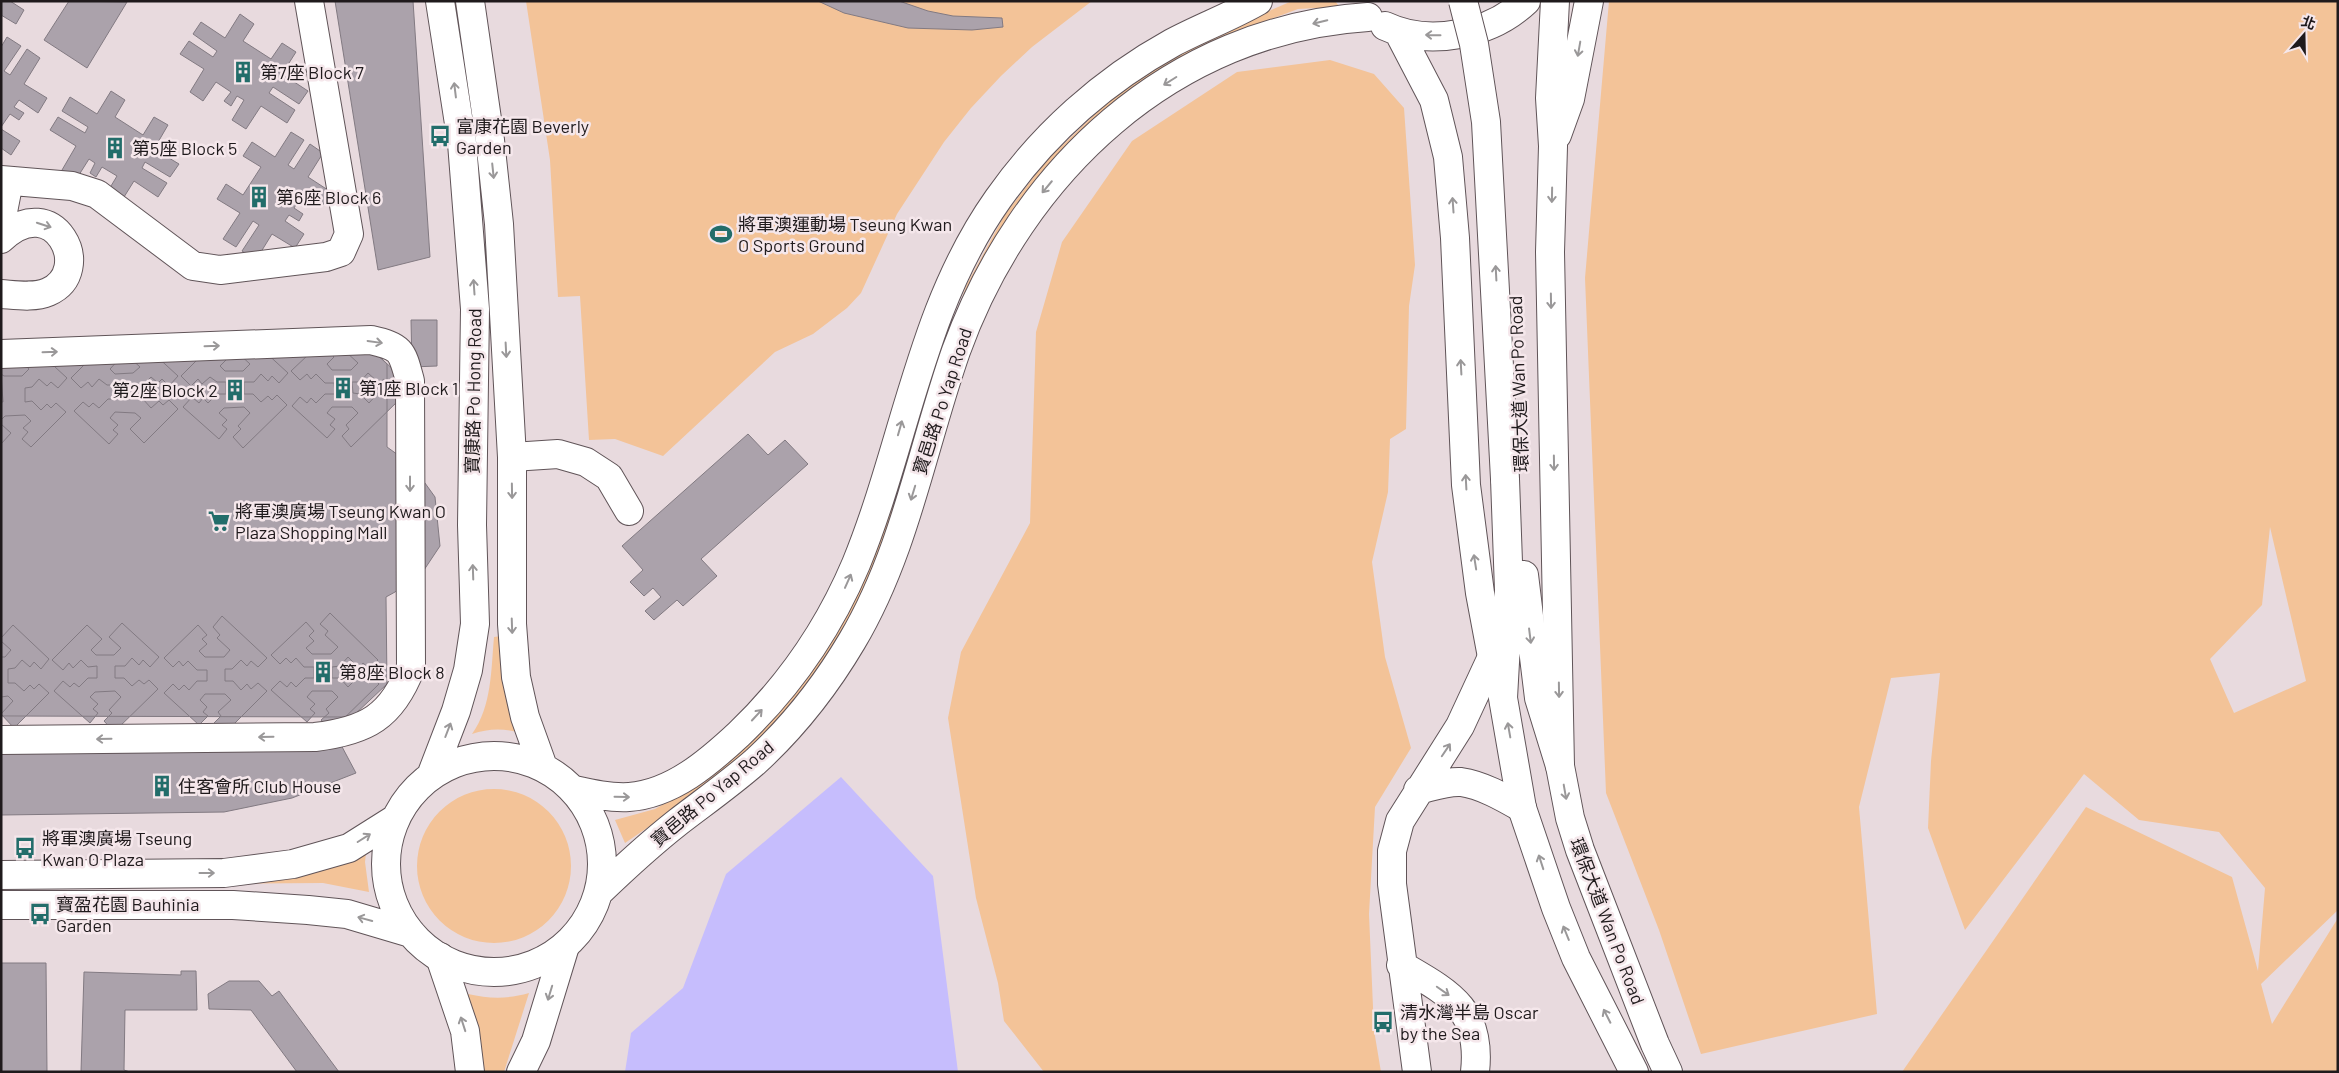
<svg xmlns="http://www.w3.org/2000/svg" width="2339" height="1073" viewBox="0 0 2339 1073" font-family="Barlow,'Noto Sans TC',sans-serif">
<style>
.green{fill:#f3c398;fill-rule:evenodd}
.water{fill:#c6bdfd}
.building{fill:#aba2ab;stroke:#827a82}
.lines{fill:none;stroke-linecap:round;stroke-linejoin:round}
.minor-casing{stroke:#605458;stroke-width:30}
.major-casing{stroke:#605458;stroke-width:30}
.highway-casing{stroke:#605458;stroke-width:30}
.minor{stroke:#fff;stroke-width:28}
.major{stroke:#fff;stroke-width:28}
.highway{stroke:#fff;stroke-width:28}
.highway-bridge-casing{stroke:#605458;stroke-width:30;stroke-linecap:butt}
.highway-bridge{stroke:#fff;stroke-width:28}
.oneway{stroke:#9a9899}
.labels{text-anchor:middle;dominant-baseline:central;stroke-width:5;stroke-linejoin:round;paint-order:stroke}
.poi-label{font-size:18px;fill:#1f1a1c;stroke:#f5e7eb;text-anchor:start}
.street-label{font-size:18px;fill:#1f1a1c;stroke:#f5e7eb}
</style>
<rect width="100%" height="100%" fill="#e8dade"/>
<path class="green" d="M 526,1 L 1092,1 L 1032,47 L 1001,76 L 971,108 L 944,142 L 897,214 L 861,293 L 847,308 L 813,334 L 775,352 L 663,456 L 615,439 L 589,440 L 580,296 L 558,297 L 550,160 Z
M 1292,1 L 1335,1 L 1345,14 L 1316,8 L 1298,9 L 1245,29 L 1205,47 L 1045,175 L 911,474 L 852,621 L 791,708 L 750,749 L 685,802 L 625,843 L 615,820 L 655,809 L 699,784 L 864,578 L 890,513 L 924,402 L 967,284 L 1004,216 L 1045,162 L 1116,94 L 1162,61 L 1230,28 Z
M 1609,1 L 2338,1 L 2338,910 L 2261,984 L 2272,1024 L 2338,918 L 2338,1072 L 1902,1072 L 2086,807 L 2232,877 L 2258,971 L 2265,888 L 2219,832 L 2139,820 L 2084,774 L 1965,930 L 1928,828 L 1931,761 L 1940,673 L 1891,678 L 1859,807 L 1877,1014 L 1701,1054 L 1659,930 L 1606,793 L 1585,278 ZM 2270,527 L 2306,681 L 2234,713 L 2210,659 L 2262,605 Z
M 1330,60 L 1374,74 L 1404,108 L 1415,265 L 1409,306 L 1406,429 L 1390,439 L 1388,492 L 1372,562 L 1385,657 L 1411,748 L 1375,807 L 1369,914 L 1374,1030 L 1381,1072 L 1044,1072 L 1004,1021 L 998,983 L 976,898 L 948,718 L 961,652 L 1030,523 L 1036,332 L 1062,242 L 1132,141 L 1237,72 Z
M 501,636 L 517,732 C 501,728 487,729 472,734 C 492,706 491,670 494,637 Z
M417 866a77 77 0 1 1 154 0a77 77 0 1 1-154 0Z
M 366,853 L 365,862 L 369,892 L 323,883 L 192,884 Z
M 529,993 L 504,1072 L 482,1072 L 468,994 C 490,999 508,999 529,993 Z"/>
<path class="water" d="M 841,777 L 933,876 L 958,1072 L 625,1072 L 631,1033 L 683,988 L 726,874 Z"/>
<path class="building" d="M 1,1 L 10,1 L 24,10 L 16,24 L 1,15 Z
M 69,1 L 127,2 L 87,68 L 44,40 Z
M 335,1 L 413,1 L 430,257 L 378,270 Z
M 818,1 L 899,1 L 928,11 L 953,16 L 1002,18 L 1003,27 L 972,30 L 908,28 L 844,13 Z
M 240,14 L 254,24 L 243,41 L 271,59 L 282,43 L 296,52 L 282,74 L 308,91 L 299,104 L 273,87 L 269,93 L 295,110 L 287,123 L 261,106 L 246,129 L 232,120 L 244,100 L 237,96 L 231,106 L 224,101 L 231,92 L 216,82 L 203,101 L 190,92 L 204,69 L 180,54 L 189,41 L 213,57 L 217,51 L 193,34 L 201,22 L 225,38 Z
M 7,37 L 21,46 L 4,71 L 10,75 L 27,49 L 40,58 L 24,84 L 47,98 L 38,113 L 19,100 L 14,107 L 24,113 L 19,120 L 10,114 L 1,127 L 1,47 Z
M 111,91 L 125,100 L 115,117 L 143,135 L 154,117 L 168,125 L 154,149 L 179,164 L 170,177 L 145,162 L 142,168 L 167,183 L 158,197 L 134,181 L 119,205 L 105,196 L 117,176 L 102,167 L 96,177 L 90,173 L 95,163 L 89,159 L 77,178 L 62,170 L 76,146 L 50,130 L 58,117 L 85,133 L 88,127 L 62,111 L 70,97 L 97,114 Z
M 1,129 L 20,141 L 11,155 L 1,148 Z
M 291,132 L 304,140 L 288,165 L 294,169 L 310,144 L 323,153 L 308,177 L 331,192 L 322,206 L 303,193 L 294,208 L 303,214 L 299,221 L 289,215 L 285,221 L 304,234 L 295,248 L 272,234 L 256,260 L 242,251 L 259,225 L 253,221 L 236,247 L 223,239 L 240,213 L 217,199 L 226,184 L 243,195 L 261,167 L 243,156 L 252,142 L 275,157 Z
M 411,320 L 437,320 L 437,366 L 412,367 Z
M 350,329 L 399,375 L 390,385 L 384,379 L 379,383 L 368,373 L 360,382 L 352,382 L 353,393 L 360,394 L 369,403 L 379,392 L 384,397 L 390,391 L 399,400 L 351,447 L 342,436 L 349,429 L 346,425 L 358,413 L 352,407 L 332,407 L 327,413 L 335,419 L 330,425 L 335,429 L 327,438 L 292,406 L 300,397 L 307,403 L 311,398 L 316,403 L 325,394 L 335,394 L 334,383 L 325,383 L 316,374 L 311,379 L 307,374 L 300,380 L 291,371 L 326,338 L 329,352 L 334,357 L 327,364 L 332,370 L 351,370 L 358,363 L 345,351 Z
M 251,339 L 288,373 L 279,383 L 272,376 L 268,381 L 261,374 L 254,382 L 244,382 L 244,394 L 253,394 L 261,402 L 268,396 L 272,400 L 277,395 L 287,405 L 243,448 L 233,437 L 241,429 L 238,426 L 250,413 L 244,407 L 224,408 L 219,413 L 227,420 L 222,425 L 227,429 L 219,439 L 183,407 L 192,397 L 199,403 L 203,398 L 208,403 L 217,394 L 226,394 L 226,382 L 217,382 L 210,377 L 202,384 L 198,379 L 191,386 L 181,376 L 216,341 L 231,355 L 220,366 L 225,371 L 243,371 L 250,364 L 238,353 Z
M 141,342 L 178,376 L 169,386 L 162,379 L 158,383 L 151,377 L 144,384 L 135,385 L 135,398 L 142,398 L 151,408 L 159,401 L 163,405 L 169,400 L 178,409 L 144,443 L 130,429 L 141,418 L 135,413 L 115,412 L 110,418 L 118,425 L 113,430 L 118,434 L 109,444 L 74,411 L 83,402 L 89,407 L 93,403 L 99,408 L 108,399 L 117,399 L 117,385 L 107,385 L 99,379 L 92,387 L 88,382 L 81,388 L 71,378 L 106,343 L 121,357 L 110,369 L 115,374 L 133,373 L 140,367 L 128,356 Z
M 30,344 L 67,378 L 58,388 L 51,382 L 47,386 L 39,379 L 32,387 L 25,388 L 25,402 L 32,401 L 41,410 L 47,404 L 51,408 L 56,403 L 66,412 L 31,447 L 22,439 L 28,432 L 23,428 L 31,421 L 25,415 L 5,416 L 1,420 L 1,402 L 3,402 L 1,374 L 4,376 L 22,376 L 29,369 L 17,358 Z
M 368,346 L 387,364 L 387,447 L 412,465 L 435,497 L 440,546 L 424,570 L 395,592 L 386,597 L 387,684 L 352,717 L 1,716 L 1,358 Z
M 1,424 L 11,433 L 1,444 Z
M 748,434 L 768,455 L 785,440 L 808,464 L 701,559 L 717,576 L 683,606 L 677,600 L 654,620 L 645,611 L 661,597 L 653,588 L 644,596 L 630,582 L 643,570 L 622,546 Z
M 330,613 L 378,660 L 370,669 L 363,663 L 359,668 L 348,657 L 340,666 L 332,667 L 332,678 L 340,678 L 348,687 L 359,676 L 363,681 L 370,675 L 379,684 L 331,731 L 321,720 L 329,713 L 326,709 L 338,697 L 332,691 L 312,691 L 307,697 L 315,704 L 310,709 L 315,713 L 307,722 L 271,690 L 280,681 L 287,687 L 291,682 L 296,687 L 305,678 L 314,678 L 314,667 L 304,667 L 296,658 L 291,663 L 286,658 L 280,664 L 271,655 L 306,622 L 314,631 L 309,636 L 314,641 L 306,648 L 312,654 L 331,654 L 338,647 L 325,635 L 328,631 L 320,624 Z
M 222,616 L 267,658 L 258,667 L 251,661 L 247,666 L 241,660 L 232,669 L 225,669 L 225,681 L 233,681 L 241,690 L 247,684 L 251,689 L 258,683 L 267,691 L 224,734 L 214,723 L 221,716 L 218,712 L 231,700 L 225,694 L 205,694 L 200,700 L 207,707 L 203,712 L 208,716 L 199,725 L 164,693 L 173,684 L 179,690 L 184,685 L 189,690 L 197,681 L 207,681 L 207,670 L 197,670 L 188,661 L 183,666 L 179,661 L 173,667 L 164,658 L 198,625 L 207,635 L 202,639 L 207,644 L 199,651 L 205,657 L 224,657 L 230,650 L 217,638 L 220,635 L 213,627 Z
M 122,623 L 159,657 L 150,667 L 143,660 L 139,665 L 132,658 L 125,666 L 115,666 L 115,678 L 124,678 L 132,686 L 139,680 L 144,684 L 149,680 L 158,689 L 114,732 L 104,721 L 112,713 L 109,710 L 121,697 L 115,691 L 95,692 L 90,697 L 98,704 L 93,709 L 98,713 L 90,723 L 54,691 L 63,681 L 70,687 L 74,683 L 79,687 L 88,678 L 97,678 L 97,666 L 88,667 L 81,660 L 73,668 L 69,663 L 63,670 L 52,660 L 87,625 L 102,639 L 91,650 L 96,655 L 114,655 L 121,648 L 109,637 Z
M 13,625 L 49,659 L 41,669 L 34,662 L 30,667 L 22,660 L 15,668 L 8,669 L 8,683 L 15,683 L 24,691 L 30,685 L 34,689 L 39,684 L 49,693 L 14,728 L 1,714 L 13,701 L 8,696 L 1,697 L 1,657 L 5,657 L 11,650 L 1,641 L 1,638 Z
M 340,743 L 356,773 L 292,798 L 224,812 L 1,815 L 1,751 Z
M 1,963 L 46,963 L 47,1072 L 1,1072 Z
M 181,971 L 196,971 L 197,1010 L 125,1010 L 124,1070 L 130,1072 L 81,1072 L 84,972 L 181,975 Z
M 229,981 L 259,981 L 272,996 L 279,991 L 339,1072 L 297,1072 L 251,1010 L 209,1009 L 208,994 Z"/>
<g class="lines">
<g class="minor-casing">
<path id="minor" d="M 1,180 L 72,186 L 97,194 L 193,266 L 220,270 L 326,257 L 341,252 L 349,234 L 309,1
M 3,237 L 1,222 L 9,181
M 1,239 C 54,188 96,271 48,292 C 34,298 16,295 1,294
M 1,354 L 371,340 C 402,347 402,351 410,381 L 411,667 C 392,717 366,731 315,737 L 1,740
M 512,457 L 558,454 L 586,462 L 609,477 L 629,511
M 1418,790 C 1431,787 1447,781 1461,782 C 1482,785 1503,797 1522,808
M 440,957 L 465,1031 L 470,1072
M 1401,965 C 1449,993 1482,1009 1475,1072
M 521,1072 L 536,1041 L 565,946
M 1417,1072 L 1392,884 L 1392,851 L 1400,821 L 1460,726 L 1492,657"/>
</g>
<g class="major-casing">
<path id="major" d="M 470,1 L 490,140 L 499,224 L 512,457 L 512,624 L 516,677 L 525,717 L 543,767
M 1555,1 L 1550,98 L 1553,146 L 1550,252 L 1560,766 L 1570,818 L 1580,850 L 1655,1044 L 1668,1072
M 1385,26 C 1429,47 1490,35 1526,1
M 1398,31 L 1434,100 L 1448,157 L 1455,238 L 1466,485 L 1480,593 L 1492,657 L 1501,690
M 1557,135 L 1570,99 L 1589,1
M386 864a108 108 0 1 1 216 0a108 108 0 1 1-216 0Z
M 431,776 L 456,711 L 468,670 L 475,624 L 472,525 L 475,309 L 462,143 L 440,1
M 574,790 C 592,794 610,798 629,797 C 672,794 709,762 739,734 C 789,686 829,628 856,564 C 906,442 920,309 998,199 C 1043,135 1103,81 1172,43 C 1200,28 1230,17 1258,1
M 1522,808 L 1556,908 L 1576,958 L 1634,1072
M 1,875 L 224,873 L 293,864 L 349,848 L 395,819
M 599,892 C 625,867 650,844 678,822 C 704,802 731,783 756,761 C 794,726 826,685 852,641 C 905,552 922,448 956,351 C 1021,171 1172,29 1368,17
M 1,905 L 233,905 L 308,910 L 347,914 L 411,933"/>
</g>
<g class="highway-casing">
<path id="highway" d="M 1505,479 L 1509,590 L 1503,698 L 1522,808
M 1524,575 L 1539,698 L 1560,766"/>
</g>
<use href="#minor" class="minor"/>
<use href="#major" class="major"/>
<use href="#highway" class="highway"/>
<g class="highway-bridge-casing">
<path id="highway-bridge" d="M 1463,1 L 1474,44 L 1486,122 L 1505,479"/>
</g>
<use href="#highway-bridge" class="highway-bridge"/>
</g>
<defs><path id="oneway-shaft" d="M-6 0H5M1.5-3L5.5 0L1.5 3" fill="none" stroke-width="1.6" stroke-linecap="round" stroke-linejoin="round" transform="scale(1.25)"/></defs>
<g class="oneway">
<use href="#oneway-shaft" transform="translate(1320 22) rotate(167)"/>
<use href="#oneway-shaft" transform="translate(1433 35) rotate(-179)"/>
<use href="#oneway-shaft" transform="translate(1579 49) rotate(100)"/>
<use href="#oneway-shaft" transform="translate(1170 81) rotate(148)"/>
<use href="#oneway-shaft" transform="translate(455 90) rotate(-97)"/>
<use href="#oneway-shaft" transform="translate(493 171) rotate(84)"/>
<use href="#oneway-shaft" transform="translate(1047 187) rotate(130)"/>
<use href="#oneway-shaft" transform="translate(1552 195) rotate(91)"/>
<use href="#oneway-shaft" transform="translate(1453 205) rotate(-94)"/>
<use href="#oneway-shaft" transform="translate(44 225) rotate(18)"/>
<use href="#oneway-shaft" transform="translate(1496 273) rotate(-93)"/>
<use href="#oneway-shaft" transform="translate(474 287) rotate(-94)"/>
<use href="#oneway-shaft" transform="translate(1551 301) rotate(89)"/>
<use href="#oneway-shaft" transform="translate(375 342) rotate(8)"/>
<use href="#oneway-shaft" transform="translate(212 346) rotate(-2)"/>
<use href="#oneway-shaft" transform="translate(506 350) rotate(87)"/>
<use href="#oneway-shaft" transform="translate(50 352) rotate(-2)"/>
<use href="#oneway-shaft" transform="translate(1461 367) rotate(-93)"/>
<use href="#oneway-shaft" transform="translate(900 428) rotate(-74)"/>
<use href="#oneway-shaft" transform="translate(1554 463) rotate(89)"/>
<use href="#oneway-shaft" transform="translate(1466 482) rotate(-93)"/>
<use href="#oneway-shaft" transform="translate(410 484) rotate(90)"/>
<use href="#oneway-shaft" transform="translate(512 491) rotate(89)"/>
<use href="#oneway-shaft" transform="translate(913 493) rotate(107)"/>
<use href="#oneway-shaft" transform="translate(1475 562) rotate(-99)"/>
<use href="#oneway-shaft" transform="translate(473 572) rotate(-92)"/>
<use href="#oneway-shaft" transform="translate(848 581) rotate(-66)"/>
<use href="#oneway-shaft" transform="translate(512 626) rotate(88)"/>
<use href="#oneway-shaft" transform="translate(1530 636) rotate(83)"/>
<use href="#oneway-shaft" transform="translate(1559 690) rotate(89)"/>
<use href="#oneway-shaft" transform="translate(757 715) rotate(-47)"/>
<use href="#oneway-shaft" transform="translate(448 730) rotate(-69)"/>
<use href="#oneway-shaft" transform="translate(1509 730) rotate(-100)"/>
<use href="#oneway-shaft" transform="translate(266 737) rotate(179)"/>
<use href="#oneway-shaft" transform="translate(104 739) rotate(179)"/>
<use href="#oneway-shaft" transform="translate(1446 750) rotate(-56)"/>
<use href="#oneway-shaft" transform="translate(1565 792) rotate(80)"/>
<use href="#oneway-shaft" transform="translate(622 797) rotate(1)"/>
<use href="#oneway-shaft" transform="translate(364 838) rotate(-32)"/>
<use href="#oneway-shaft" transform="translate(1541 862) rotate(-108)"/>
<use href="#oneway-shaft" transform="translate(207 873)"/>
<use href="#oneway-shaft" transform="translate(365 919) rotate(-165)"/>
<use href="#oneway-shaft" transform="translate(1566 933) rotate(-112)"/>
<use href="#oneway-shaft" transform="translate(1443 991) rotate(35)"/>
<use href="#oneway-shaft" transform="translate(550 993) rotate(107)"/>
<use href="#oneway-shaft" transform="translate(1607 1016) rotate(-117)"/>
<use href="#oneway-shaft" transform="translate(463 1024) rotate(-108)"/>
</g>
<defs>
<g id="building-bare" transform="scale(1.725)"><path d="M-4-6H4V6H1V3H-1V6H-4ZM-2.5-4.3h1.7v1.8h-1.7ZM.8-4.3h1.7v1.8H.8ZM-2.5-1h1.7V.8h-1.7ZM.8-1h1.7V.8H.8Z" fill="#226d6a" stroke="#f5e7eb" stroke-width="2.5" paint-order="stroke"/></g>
<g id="bus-bare" transform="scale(1.725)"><path d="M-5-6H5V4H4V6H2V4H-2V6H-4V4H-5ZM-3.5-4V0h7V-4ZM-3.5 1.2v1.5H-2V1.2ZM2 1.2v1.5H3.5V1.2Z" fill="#226d6a" stroke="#f5e7eb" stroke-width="2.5" paint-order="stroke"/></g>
<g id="stadium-bare" transform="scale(1.725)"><path d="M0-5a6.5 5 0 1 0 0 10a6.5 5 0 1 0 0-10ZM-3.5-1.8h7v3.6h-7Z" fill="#226d6a" stroke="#f5e7eb" stroke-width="2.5" paint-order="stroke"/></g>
<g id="supermarket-bare" transform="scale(1.725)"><path d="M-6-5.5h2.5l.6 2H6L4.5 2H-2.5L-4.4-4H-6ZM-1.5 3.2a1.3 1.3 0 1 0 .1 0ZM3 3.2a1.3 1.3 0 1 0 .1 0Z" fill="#226d6a" stroke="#f5e7eb" stroke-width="2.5" paint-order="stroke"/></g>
</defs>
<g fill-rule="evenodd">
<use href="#building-bare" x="243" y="72"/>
<use href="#bus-bare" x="440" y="136"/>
<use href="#building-bare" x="115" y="148"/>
<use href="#building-bare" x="259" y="197"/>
<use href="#stadium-bare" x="721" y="234"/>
<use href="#building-bare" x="343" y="388"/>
<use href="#building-bare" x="235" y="390"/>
<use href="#supermarket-bare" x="219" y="521"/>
<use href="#building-bare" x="323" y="672"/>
<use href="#building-bare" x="162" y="786"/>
<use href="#bus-bare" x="25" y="848"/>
<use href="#bus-bare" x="40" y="914"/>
<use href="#bus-bare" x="1383" y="1022"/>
</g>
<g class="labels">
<g class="poi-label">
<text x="260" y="72">第7座 Block 7</text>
<text x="456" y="126">富康花園 Beverly<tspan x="456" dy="21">Garden</tspan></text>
<text x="132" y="148">第5座 Block 5</text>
<text x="276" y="197">第6座 Block 6</text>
<text x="738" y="224">將軍澳運動場 Tseung Kwan<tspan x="738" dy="21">O Sports Ground</tspan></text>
<text x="359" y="388">第1座 Block 1</text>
<text x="218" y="390" text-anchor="end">第2座 Block 2</text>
<text x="235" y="511">將軍澳廣場 Tseung Kwan O<tspan x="235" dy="21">Plaza Shopping Mall</tspan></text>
<text x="339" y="672">第8座 Block 8</text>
<text x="178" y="786">住客會所 Club House</text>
<text x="42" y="838">將軍澳廣場 Tseung<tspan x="42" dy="21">Kwan O Plaza</tspan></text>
<text x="56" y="904">寶盈花園 Bauhinia<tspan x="56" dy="21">Garden</tspan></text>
<text x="1400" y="1012">清水灣半島 Oscar<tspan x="1400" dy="21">by the Sea</tspan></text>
</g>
<g class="street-label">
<text transform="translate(1518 384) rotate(-92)">環保大道 Wan Po Road</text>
<text transform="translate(473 391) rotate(-89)">寶康路 Po Hong Road</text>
<text transform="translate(942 401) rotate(-72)">寶邑路 Po Yap Road</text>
<text transform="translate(712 793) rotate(-40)">寶邑路 Po Yap Road</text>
<text transform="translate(1608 921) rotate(69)">環保大道 Wan Po Road</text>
</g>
</g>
<rect width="2339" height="1073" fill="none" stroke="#1f1a1c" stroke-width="5"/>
<g transform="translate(2304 35) rotate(20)" stroke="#f5e7eb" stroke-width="4" paint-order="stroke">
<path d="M0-4L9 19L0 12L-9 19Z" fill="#1f1a1c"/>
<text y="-8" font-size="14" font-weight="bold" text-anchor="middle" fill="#1f1a1c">北</text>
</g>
</svg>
